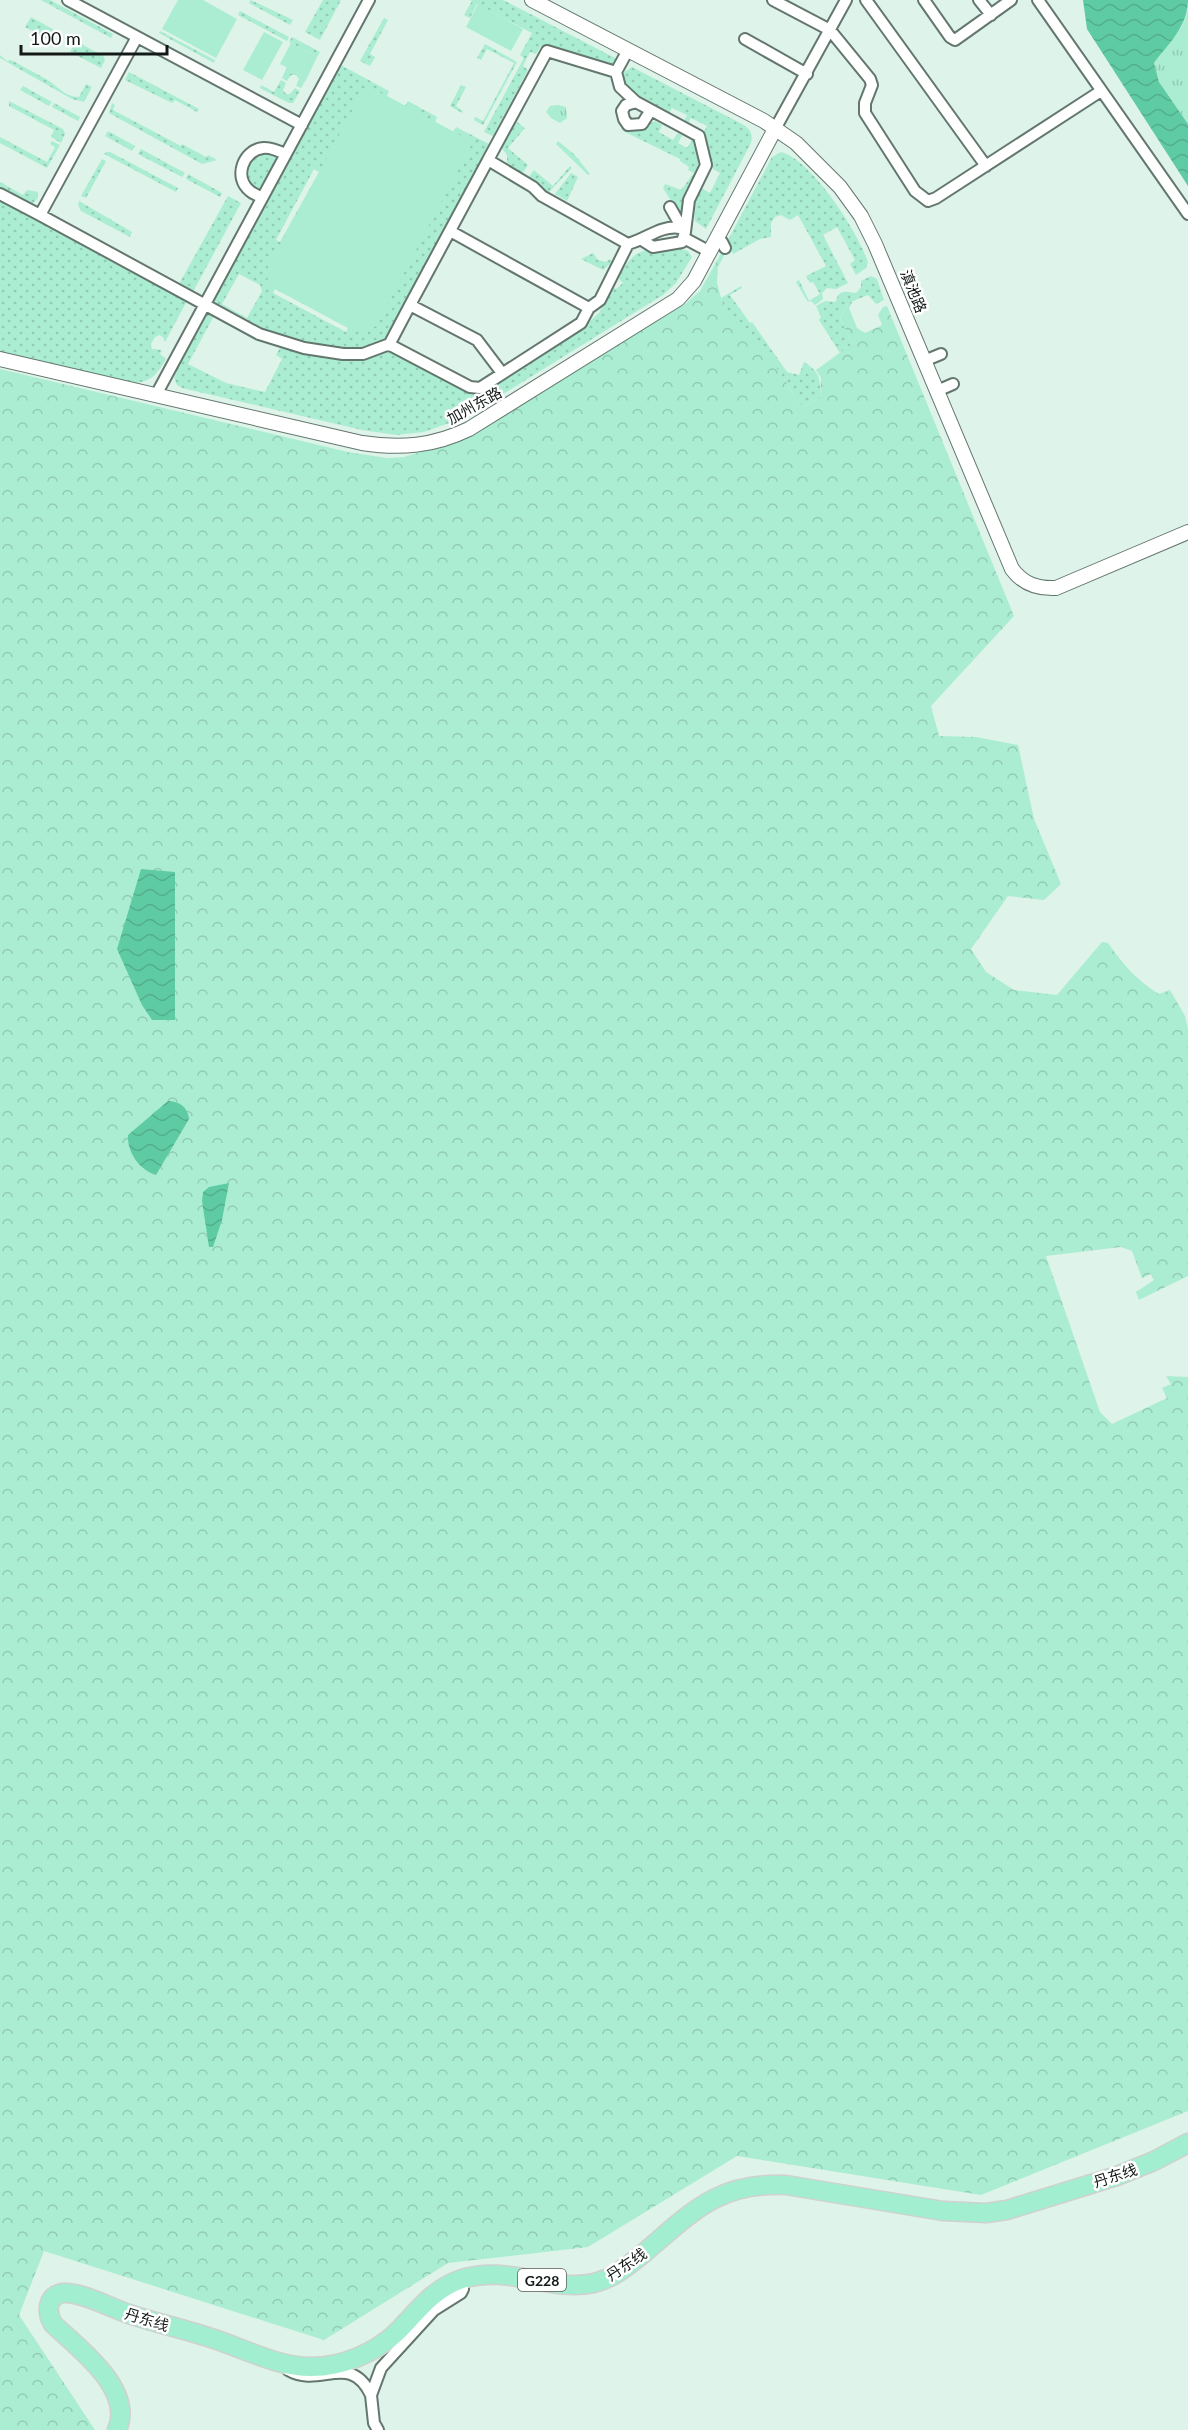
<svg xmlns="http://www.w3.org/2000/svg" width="1188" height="2430" viewBox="0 0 1188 2430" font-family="Lato,'Noto Sans SC',sans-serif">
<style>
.grass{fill:url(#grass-dots);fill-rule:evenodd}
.forest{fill:url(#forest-crowns)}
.park{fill:url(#park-tufts)}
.pitch{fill:#abedd2}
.water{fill:url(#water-waves)}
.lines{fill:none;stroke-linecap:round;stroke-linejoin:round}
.minor-casing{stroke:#64776e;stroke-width:14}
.tertiary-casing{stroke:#64776e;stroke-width:16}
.trunk-casing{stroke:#d0d1d0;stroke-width:21}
.minor{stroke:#fff;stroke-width:10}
.tertiary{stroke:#fff;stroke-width:14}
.trunk{stroke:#a2eed0;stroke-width:18}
.labels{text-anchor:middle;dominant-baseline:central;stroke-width:5;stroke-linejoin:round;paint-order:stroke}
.shield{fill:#fff;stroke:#595e5c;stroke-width:1.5}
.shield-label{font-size:14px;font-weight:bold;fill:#121916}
.street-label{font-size:15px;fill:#121916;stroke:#fff}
</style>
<defs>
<pattern id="grass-dots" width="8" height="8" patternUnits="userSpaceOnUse" patternTransform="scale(1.5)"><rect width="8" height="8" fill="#abedd2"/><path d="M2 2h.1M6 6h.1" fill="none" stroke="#92cbb4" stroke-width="1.8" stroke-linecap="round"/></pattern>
<pattern id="forest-crowns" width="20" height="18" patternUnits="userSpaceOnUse" patternTransform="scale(1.5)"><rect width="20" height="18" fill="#abedd2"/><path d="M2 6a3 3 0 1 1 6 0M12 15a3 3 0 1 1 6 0" fill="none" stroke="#92cbb4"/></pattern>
<pattern id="park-tufts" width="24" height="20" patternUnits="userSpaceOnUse" patternTransform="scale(1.5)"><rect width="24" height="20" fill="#abedd2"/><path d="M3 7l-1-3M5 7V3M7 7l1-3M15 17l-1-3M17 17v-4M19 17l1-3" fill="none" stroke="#92cbb4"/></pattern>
<pattern id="water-waves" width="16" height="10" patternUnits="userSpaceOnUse" patternTransform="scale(1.5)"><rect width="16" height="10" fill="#5fcba4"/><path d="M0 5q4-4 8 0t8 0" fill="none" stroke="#52ae8c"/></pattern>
</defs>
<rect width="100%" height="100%" fill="#def3ea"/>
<path class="grass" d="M 41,0 L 50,0 L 113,34 L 111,38 Z
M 251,0 L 293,20 L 290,25 L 249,3 Z
M 323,0 L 341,0 L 320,40 L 305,32 Z
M 470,0 L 503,0 L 617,59 L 616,65 L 610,68 L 541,46 L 536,54 L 530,52 L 523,66 L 528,70 L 493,136 L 484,132 L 524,58 L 520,55 L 532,33 L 477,4 L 470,18 L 464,15 L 472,1 Z
M 240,11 L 289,37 L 287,41 L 238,15 Z
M 31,17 L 56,31 L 51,41 L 25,27 Z
M 384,18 L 388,20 L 370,54 L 375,57 L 370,66 L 360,61 Z
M 160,31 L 215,60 L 214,63 L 159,33 Z
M 292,37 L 320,52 L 317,57 L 289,42 Z
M 76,41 L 103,56 L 105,60 L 101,68 L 70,52 Z
M 485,44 L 517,62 L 483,125 L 474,120 L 475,117 L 483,121 L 514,63 L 487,49 L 481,60 L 477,58 Z
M 0,55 L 7,61 L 11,60 C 22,66 34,72 46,79 C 57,85 64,97 79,97 L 86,84 L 92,87 L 84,102 L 72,99 L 0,58 Z
M 339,64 L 389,91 L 387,96 L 405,106 L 408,101 L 437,117 L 435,122 L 453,132 L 456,127 L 489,144 L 383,344 L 362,352 L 324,348 L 260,331 L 211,304 ZM 314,169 L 319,172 L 280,242 L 276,240 ZM 239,274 L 260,285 L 262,291 L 247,318 L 222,304 ZM 275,289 L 348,328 L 346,332 L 273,293 Z
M 287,67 L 307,78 L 301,88 L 296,86 L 299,79 L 296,75 L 291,75 L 287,81 L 282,78 Z
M 632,67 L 742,124 C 751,129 754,136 750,145 L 706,229 L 695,221 L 693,204 L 701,188 L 710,193 L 720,173 L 713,169 L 703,134 L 707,126 L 691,118 L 687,125 L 683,123 L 687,115 L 672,108 L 668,115 L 643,102 L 623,83 L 624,72 Z
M 129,72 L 199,109 L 197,112 L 175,100 L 172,103 L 125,80 Z
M 281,80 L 286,83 L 283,90 L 286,94 L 290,94 L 295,88 L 300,91 L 293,103 L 289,103 L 260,88 L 261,85 L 274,92 Z
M 461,85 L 466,87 L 456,106 L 463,111 L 462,113 L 450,106 Z
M 23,86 L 52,102 L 49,106 L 20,90 Z
M 9,101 L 63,129 L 65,134 L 61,143 L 51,137 L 54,130 L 9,106 Z
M 54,103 L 80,117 L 78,121 L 52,107 Z
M 112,103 L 115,105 L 113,110 L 181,146 L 182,144 L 206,157 L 208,155 L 217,160 L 202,164 L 109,113 Z
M 516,121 L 525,128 L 508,148 L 528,165 L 522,174 L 507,164 L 507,155 L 501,147 Z
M 655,121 L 662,125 L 659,132 L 673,140 L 678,133 L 682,135 L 678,143 L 687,148 L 692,140 L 694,141 L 701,166 L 682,201 L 681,217 L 663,188 L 665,184 L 681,190 L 694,173 L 688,170 L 689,167 L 680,161 L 680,159 L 623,131 L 622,126 L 639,129 Z
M 108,131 L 135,146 L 132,151 L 105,136 Z
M 0,137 L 47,162 L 55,147 L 50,144 L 52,141 L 60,145 L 47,168 L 0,143 Z
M 558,141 L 575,155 L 590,174 L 588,175 L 556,144 Z
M 141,149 L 185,173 L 182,177 L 138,154 Z
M 255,150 L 285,154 L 262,198 L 249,190 L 244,161 Z
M 107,152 L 110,152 L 178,188 L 176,192 L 104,154 Z
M 781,152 C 812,160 858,232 868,262 L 866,268 L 856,275 L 850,264 L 855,260 L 837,227 L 823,235 L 848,283 L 836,289 L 827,288 L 822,293 L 823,299 L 815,305 L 811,301 L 808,302 L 796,282 L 799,280 L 809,301 L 820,294 L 813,282 L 810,283 L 806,276 L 826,266 L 798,215 L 790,220 L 781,215 L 775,217 L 771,223 L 771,237 L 760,239 L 733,254 L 727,242 L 772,157 Z
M 102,159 L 106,161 L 86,198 L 81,196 Z
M 570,166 L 572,168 L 547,194 L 542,187 L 528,178 L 534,170 L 553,186 Z
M 571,173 L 578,177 L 567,201 L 555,194 Z
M 188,174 L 222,193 L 220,197 L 186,179 Z
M 0,182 L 23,195 L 27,190 L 38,192 L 38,198 L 33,203 L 28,203 L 0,188 Z
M 228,196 L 241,203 L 193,292 L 179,284 Z
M 0,198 L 188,299 L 165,342 L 163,337 L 159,335 L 155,337 L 151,344 L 152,349 L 162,350 L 160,354 L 166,359 C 157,374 152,382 133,383 L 0,352 Z
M 79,201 L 132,232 L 130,237 L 81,211 L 78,205 Z
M 674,247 L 688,251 L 692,257 L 676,283 L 663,295 L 492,401 L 463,418 L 424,432 L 396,435 L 362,430 L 182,388 L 177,385 L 174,378 L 181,360 L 206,314 L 215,314 L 188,364 L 226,383 L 265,392 L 282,359 L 276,355 L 281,346 L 323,355 L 387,347 L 480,390 L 580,330 L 599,313 L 612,287 L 616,289 L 623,283 L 618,278 C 634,248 642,250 674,247 Z
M 593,253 L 598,260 L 606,262 L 610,259 L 612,262 L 603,270 L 581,259 Z
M 871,276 L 877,279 L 884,300 L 876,304 L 868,295 L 848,303 L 840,318 L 852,344 L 840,353 L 819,320 L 821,317 L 816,306 L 825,301 L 835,302 C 837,300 837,297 838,295 C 844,289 851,293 856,293 L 861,287 L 861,281 Z
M 741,286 L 742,288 L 730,295 L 750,323 L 752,322 L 787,372 L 799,375 L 804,362 C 820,372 821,379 820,398 L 805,406 L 799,404 L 784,378 L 725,312 L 721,298 Z"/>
<path class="forest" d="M 723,250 L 725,254 L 718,267 L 717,283 L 725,312 L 751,333 L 784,378 L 799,404 L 805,406 L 820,398 L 821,378 L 816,370 L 852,344 L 840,318 L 848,303 L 853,301 L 849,308 L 857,328 L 865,333 L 882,325 L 878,315 L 883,307 L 887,306 L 1014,616 L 931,706 L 939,736 L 976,737 L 1018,745 L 1034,819 L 1061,884 L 1044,900 L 1008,896 L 971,949 L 986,972 L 1014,990 L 1057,995 L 1102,942 L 1108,943 C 1123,964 1136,980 1159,994 L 1170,990 L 1185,1016 L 1188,1029 L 1188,1276 L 1139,1300 L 1136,1292 L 1154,1280 L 1151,1274 L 1142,1278 L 1132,1251 L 1121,1247 L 1046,1256 L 1100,1412 L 1112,1424 L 1167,1398 L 1162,1388 L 1171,1384 L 1166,1376 L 1188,1377 L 1188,2111 L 981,2195 L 737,2156 L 588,2247 L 448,2263 L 324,2340 L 44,2251 L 19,2315 L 95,2430 L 0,2430 L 0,369 L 348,452 L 387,458 L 404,457 L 468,437 L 685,304 L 700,291 Z"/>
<path class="park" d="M 1188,10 L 1188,124 L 1159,82 L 1154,63 L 1182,26 Z
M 558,105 L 566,107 L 567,118 L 560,123 L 551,118 L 546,112 L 550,106 Z"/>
<path class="pitch" d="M 178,0 L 203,0 L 237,19 L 216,58 L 162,29 Z
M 478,4 L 523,29 L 511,51 L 466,27 Z
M 264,32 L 283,42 L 262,80 L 243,70 Z
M 291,43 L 317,57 L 307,78 L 280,64 Z
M 366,85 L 473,142 L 376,326 L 365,332 L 354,331 L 274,288 C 267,283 266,275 268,267 Z"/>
<path class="water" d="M 1083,0 L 1188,0 C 1188,26 1169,43 1154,63 L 1159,82 L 1188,124 L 1188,186 L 1087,29 Z
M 141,869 L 175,872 L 175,1020 L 152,1020 L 142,1005 L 117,949 Z
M 168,1101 C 179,1101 188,1107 189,1119 L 156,1175 C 140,1170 127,1153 128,1135 Z
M 229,1183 L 222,1220 L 213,1247 L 209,1247 L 202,1201 L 203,1192 L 209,1187 Z"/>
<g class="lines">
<g class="minor-casing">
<path id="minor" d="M 68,0 L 302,125
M 773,0 L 830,30 L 870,79 L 872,85 L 865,103 L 865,113 L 915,191 L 928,201 L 936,198 L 1101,91
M 866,0 L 986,166
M 924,0 L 950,37 L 955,40 L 1011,0
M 979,0 L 991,15
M 1038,0 L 1188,214
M 137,37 L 40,215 L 259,334 L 304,348 L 343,354 L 363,354 L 387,345 L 392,346 L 470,387 L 480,388 L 581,323 L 589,308 L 600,300 L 628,244 C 647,239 660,225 680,228
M 745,39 L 807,74
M 628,50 L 616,72 L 620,87 L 636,102 L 699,136 L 706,165 L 689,200 L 685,232 L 682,242 L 653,247 L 642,240
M 636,102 L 626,105 L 622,111 L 624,119 L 628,125 L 642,124 L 651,110
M 775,129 L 846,0
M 488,160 L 547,51 L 616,72
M 0,194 L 40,215
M 262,198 C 258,195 253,194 250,191 C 233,178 243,150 263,148 C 271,147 279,151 285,154
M 670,207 L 683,230
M 450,231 L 589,308
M 684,238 L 710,252
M 716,239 L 722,242 L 725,248
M 389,345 L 410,305
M 924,361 L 941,354
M 502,373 L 477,340 L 410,305 L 488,160 L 533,187 L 542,196 L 628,244
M 937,391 L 953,384
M 156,395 L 369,0
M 288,2370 C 320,2389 350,2351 371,2395
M 378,2430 L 374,2423 L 371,2395 L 381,2368 L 434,2310 L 461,2293 L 463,2289 L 459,2281"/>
</g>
<g class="tertiary-casing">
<path id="tertiary" d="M 532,0 L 764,121 L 796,143 L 840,187 L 861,216 L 875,244 L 1012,569 C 1023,584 1037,589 1056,588 L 1188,532
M 0,359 L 362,443 C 401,449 434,446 469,429 L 678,299 L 694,281 L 775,129"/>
</g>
<g class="trunk-casing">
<path id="trunk" d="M 117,2430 C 135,2389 78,2348 53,2324 C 46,2312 47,2294 64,2293 C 82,2292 111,2308 129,2314 C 156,2323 184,2329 211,2338 C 243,2348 277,2367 311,2367 C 342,2367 375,2353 397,2332 C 417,2312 432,2290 459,2280 C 508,2263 550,2293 594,2283 C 612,2279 629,2265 644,2253 C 692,2212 718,2182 786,2185 L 943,2211 L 986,2213 L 1007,2210 L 1117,2176 L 1154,2161 L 1188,2143"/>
</g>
<use href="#minor" class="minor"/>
<use href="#tertiary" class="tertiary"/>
<use href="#trunk" class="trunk"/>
</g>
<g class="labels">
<rect class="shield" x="518" y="2269" width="48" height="22" rx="4.5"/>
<g class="shield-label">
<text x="542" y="2280">G228</text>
</g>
<g class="street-label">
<text transform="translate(914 291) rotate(68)">滇池路</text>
<text transform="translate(474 405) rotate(-29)">加州东路</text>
<text transform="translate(1115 2175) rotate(-18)">丹东线</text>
<text transform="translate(626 2264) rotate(-34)">丹东线</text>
<text transform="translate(147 2319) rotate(17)">丹东线</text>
</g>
</g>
<path d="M21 45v9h146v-9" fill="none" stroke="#121916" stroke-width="3"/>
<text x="30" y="45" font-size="18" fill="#121916" stroke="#ffffff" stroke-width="4.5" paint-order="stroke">100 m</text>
</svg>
